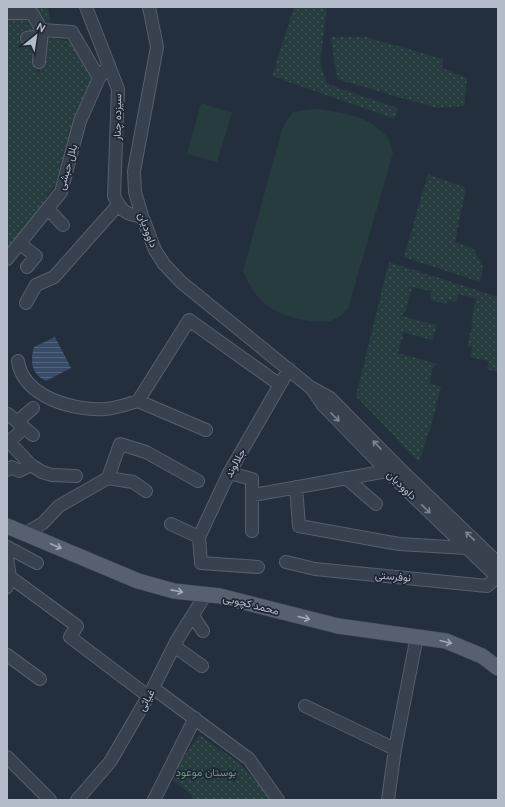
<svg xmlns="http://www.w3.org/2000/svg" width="505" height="807" viewBox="0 0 505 807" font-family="Ubuntu,Vazirmatn,sans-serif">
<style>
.green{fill:url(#green-dots)}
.pitch{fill:#263c3f}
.water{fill:url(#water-rules)}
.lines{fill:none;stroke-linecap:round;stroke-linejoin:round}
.minor-casing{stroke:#565f6c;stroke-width:14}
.major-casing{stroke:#414a57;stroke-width:16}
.minor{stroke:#38414e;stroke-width:12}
.major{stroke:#56606e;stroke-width:15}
.oneway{stroke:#7c8592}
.oneway2{stroke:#a1aab7}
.labels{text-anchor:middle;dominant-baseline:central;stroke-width:3.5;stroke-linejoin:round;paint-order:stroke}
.street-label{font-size:11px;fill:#b4bcc9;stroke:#1d2633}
.park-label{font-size:11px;fill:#6b9a76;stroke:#1d2633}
</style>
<defs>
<pattern id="green-dots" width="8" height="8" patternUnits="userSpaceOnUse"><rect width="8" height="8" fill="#263c3f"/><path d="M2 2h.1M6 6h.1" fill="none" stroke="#435659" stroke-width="1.8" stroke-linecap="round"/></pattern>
<pattern id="water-rules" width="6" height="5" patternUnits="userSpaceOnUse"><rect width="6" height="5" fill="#394c67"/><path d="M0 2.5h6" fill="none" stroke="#53647b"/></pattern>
</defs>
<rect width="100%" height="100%" fill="#242f3e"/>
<path class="green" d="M 7,7 L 48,7 L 51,26 L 34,8 Z
M 294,7 L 327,7 L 320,63 L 327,84 L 398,108 L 395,119 L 272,76 Z
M 7,18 L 31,18 L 37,33 L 35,67 L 39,74 L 46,37 L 69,41 L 94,76 L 54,187 L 7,253 Z
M 331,37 L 366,37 L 443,59 L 442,68 L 467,78 L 464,106 L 436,108 L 337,79 Z
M 428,174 L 466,188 L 455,242 L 473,248 L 483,267 L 480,282 L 404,257 Z
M 389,262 L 498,297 L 498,372 L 487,369 L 489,361 L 470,357 L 472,348 L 467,346 L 473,323 L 471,323 L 476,298 L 458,294 L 457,302 L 447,300 L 446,304 L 430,300 L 431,291 L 412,287 L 406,310 L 401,316 L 437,325 L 432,340 L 404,332 L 398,353 L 438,364 L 433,367 L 429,384 L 441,386 L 431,426 L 419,462 L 356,396 Z
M 199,735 L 240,763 L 261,787 L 269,800 L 191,800 L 193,796 L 170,778 Z"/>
<path class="pitch" d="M 201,103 L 232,113 L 217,162 L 187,154 Z
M 315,109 C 341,112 368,115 386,136 C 390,140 391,147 393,153 L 348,309 C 343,314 337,319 330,321 C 311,324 277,316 263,302 C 253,293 248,282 243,271 L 283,126 L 293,112 Z"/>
<path class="water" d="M 55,337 L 71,368 L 46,381 C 31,374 30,361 34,347 Z"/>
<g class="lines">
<g class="minor-casing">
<path id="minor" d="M 86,7 L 118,89 L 114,196 C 120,209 126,216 142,216
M 149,7 L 157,47 L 134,171 L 135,192 L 142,216 L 155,250 L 164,264 L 181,282 L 310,387 L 330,398 L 398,467 L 498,563
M 7,13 L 32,13 L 42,30
M 42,30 L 72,32 L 99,78
M 27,38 L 41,36
M 39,62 L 42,30
M 48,209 L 63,225
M 20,244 L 36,256 L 27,267
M 7,259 L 61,192 L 80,121 L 99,78 L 109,65
M 26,303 L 36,285 L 54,277 L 118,205
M 18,361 C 23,397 74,411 105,409 C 117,408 128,404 138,401
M 312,389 L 323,405 L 387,471 L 498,578
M 138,401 L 189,320 L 280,385
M 138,401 L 206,430
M 8,414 L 33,435
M 17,422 L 33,408
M 24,428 L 9,442 L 31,465 L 42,472 L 52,475 L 76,476
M 7,470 L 12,467 L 19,471 L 31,465
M 229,473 L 252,479 L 252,531
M 108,478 L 133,482 L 146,491
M 346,478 L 376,504
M 296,487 L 299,526 L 399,544 L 466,548
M 253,495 L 387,471
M 171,524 L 199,537
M 26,533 L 43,523 L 59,506 L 108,478 L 120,444 L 146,452 L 198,481
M 7,547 L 37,563
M 7,557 L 10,577 L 7,587
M 286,562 L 315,569 L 487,586 L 497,577
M 258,567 L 201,563 L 199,537 L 229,473 L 289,369
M 10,577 L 77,626 L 70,637 L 148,696
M 193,616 L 203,631
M 174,646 L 202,666
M 7,655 L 40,679
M 153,688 L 249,759 L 278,800
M 305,706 L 395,749
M 7,757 L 50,800
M 77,800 L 110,762 L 153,688 L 177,640 L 206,594
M 154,800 L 195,718
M 388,800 L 395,749 L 417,636"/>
</g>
<g class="major-casing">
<path id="major" d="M 7,526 L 138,581 L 174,591 L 220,596 L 338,626 L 446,641 L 482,656 L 498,668"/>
</g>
<use href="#minor" class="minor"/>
<use href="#major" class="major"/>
</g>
<defs><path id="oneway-shaft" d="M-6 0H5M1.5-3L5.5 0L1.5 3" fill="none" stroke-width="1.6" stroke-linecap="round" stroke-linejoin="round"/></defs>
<g class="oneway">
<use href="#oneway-shaft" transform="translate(335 417) rotate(45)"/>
<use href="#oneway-shaft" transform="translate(377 445) rotate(-134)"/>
<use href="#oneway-shaft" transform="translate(426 509) rotate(44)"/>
<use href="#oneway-shaft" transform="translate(470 536) rotate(-136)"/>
</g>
<g class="oneway2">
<use href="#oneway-shaft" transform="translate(56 546) rotate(23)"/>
<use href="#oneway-shaft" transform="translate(177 591) rotate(11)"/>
<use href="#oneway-shaft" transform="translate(304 618) rotate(14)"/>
<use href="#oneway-shaft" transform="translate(446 642) rotate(14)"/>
</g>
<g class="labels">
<g class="street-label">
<text transform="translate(117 117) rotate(-89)">سیزده چنار</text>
<text transform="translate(67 167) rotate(-74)">بلال حبشی</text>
<text transform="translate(148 230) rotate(69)">داوودیان</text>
<text transform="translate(235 463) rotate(-61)">جلالوند</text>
<text transform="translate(402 485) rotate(44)">داوودیان</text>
<text transform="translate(393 576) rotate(5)">نوفرستی</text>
<text transform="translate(251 604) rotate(14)">محمد کچویی</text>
<text transform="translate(146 700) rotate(-60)">غیاثی</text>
</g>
<g class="park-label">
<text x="206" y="772">بوستان موعود</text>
</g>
</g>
<rect width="505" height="807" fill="none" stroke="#b4bcc9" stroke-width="16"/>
<g transform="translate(36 36) rotate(30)" stroke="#1d2633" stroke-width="3" paint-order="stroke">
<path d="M0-3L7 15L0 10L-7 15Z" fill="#b4bcc9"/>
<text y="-6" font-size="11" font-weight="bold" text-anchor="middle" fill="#b4bcc9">N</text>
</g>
</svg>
